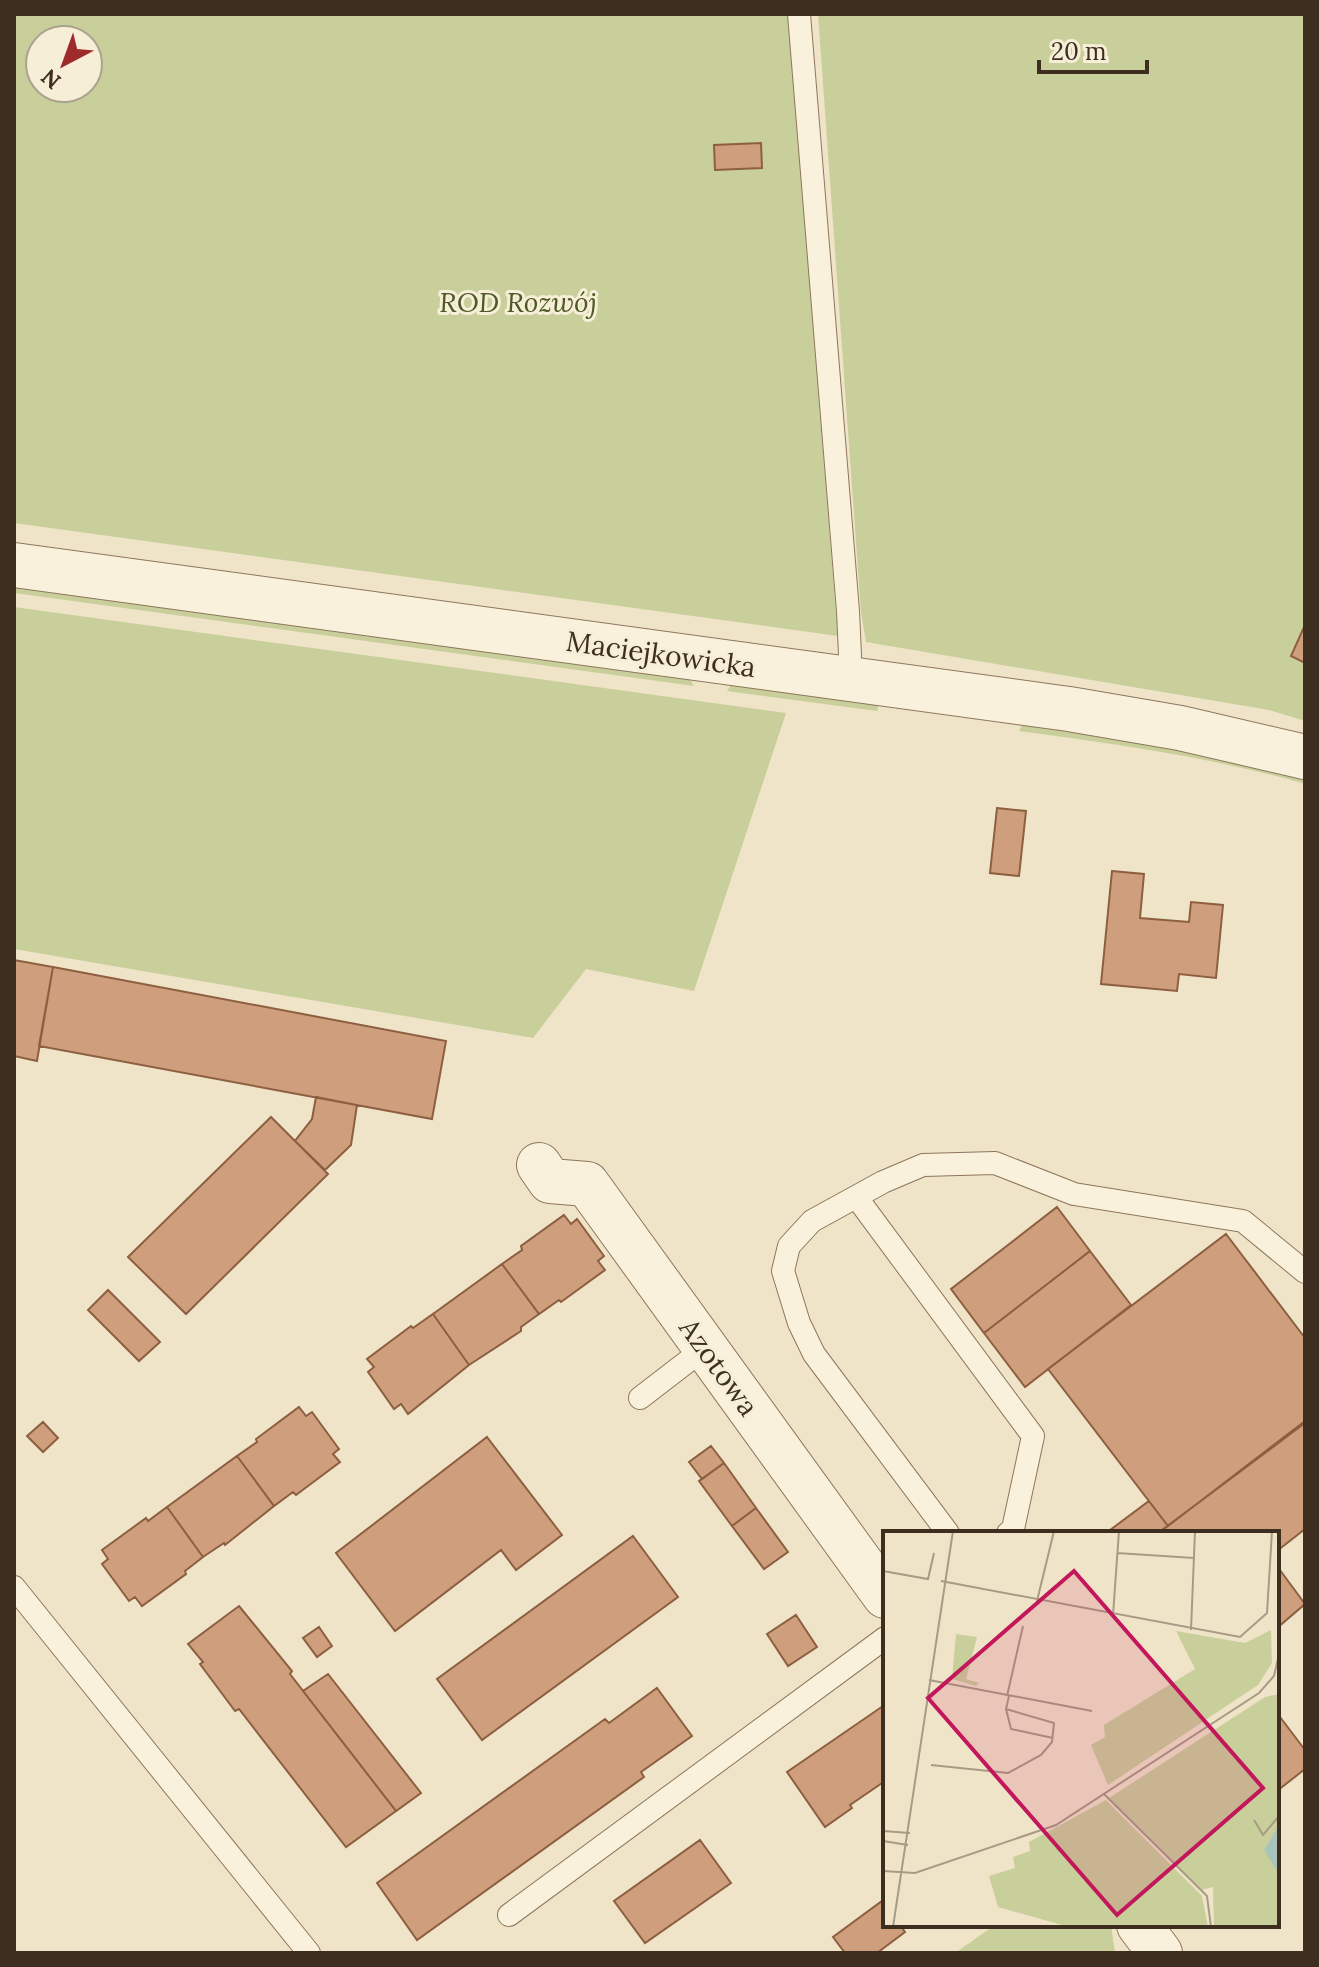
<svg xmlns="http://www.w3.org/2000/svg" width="1319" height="1967" viewBox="0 0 1319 1967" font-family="Lora,serif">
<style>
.green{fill:#c9cf9b;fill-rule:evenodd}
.building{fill:#cf9f7d;stroke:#8d5f41;stroke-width:2}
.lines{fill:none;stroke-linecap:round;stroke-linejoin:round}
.service-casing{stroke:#8d765c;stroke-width:24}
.minor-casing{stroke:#8d765c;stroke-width:46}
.tertiary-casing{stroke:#8d765c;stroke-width:46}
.service{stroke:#faf1dc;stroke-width:22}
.minor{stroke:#faf1dc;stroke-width:44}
.tertiary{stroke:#faf1dc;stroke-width:44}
.labels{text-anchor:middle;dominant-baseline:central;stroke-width:6;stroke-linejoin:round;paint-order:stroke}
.park-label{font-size:28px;font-style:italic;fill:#4d5a26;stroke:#f7eed8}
.street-label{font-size:28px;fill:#3d2e20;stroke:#f7eed8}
.inset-road{fill:none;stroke:#a89b85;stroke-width:2}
.view{fill:#c2185b;fill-opacity:0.15;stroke:#c2185b;stroke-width:4}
.inset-edge{fill:none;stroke:#3d2e20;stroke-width:4}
</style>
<rect width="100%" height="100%" fill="#f0e4c8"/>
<path class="green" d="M 14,14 L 788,14 L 838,636 L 14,523 ZM 40,40 L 88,40 L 88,88 L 40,88 Z
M 818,14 L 1305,14 L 1305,721 L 1269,710 L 866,642 L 861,612 Z
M 14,585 L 689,678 L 694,686 L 14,593 Z
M 14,607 L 786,713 L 694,991 L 586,969 L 533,1038 L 14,949 Z
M 732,683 L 879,703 L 877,711 L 727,691 Z
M 1023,723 L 1102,734 L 1305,776 L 1305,784 C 1211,757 1115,744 1019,731 Z
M 995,1925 L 1111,1925 L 1115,1953 L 955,1953 Z"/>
<path class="building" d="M 761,143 L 762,168 L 715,170 L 714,145 Z
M 1304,627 L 1305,628 L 1305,663 L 1291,656 Z
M 997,808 L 1026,811 L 1019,876 L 990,873 Z
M 1112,871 L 1144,874 L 1140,918 L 1189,922 L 1191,902 L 1223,905 L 1216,978 L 1179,974 L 1177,991 L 1101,984 Z
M 14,960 L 53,967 L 37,1061 L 14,1056 Z
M 53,967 L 446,1041 L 432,1119 L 39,1046 Z
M 316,1097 L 357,1105 L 351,1145 L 325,1170 L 295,1141 L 312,1119 Z
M 271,1117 L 328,1174 L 186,1314 L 128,1257 Z
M 1057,1207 L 1090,1251 L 984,1333 L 951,1289 Z
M 564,1215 L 571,1224 L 577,1219 L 604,1256 L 598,1261 L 605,1270 L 561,1302 L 559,1300 L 539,1314 L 502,1264 L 522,1250 L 521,1246 Z
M 1226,1234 L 1305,1338 L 1305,1421 L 1168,1526 L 1048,1369 Z
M 1090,1251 L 1131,1305 L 1025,1387 L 984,1333 Z
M 502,1264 L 539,1314 L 521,1327 L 521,1331 L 469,1365 L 433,1314 Z
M 108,1290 L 160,1342 L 139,1361 L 88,1310 Z
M 433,1314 L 469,1365 L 408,1414 L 401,1404 L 394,1409 L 368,1372 L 374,1367 L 367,1359 L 411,1326 L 413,1328 Z
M 299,1407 L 306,1416 L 312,1412 L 339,1449 L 333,1454 L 340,1462 L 296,1495 L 293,1492 L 274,1506 L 237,1456 L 257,1442 L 256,1439 Z
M 43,1422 L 58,1438 L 43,1452 L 27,1436 Z
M 1305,1423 L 1305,1529 L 1277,1551 L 1277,1533 L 1158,1533 Z
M 487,1437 L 562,1535 L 516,1570 L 501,1550 L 395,1631 L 336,1553 Z
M 711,1446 L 724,1463 L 702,1479 L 689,1462 Z
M 237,1456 L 274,1506 L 225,1545 L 224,1543 L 203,1557 L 167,1507 Z
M 724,1463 L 756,1508 L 732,1526 L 699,1481 Z
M 1149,1501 L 1168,1526 L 1158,1533 L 1106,1533 Z
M 167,1507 L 203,1557 L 185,1571 L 186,1574 L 142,1606 L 135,1597 L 129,1601 L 102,1564 L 108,1559 L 102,1550 L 146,1518 L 148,1521 Z
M 756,1508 L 788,1552 L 764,1569 L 732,1526 Z
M 633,1536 L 678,1597 L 482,1740 L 437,1679 Z
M 1277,1566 L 1305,1604 L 1277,1628 Z
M 239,1606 L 292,1671 L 290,1674 L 396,1811 L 346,1847 L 239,1709 L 235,1711 L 200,1664 L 203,1662 L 188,1644 Z
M 796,1615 L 817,1647 L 788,1666 L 767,1634 Z
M 319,1627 L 332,1646 L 317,1657 L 303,1638 Z
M 328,1674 L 421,1793 L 396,1811 L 303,1691 Z
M 657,1688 L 692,1736 L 641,1772 L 644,1777 L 417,1940 L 377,1883 L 605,1719 L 609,1723 Z
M 883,1706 L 885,1781 L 850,1805 L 852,1808 L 825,1827 L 787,1772 Z
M 1277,1713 L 1305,1750 L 1305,1769 L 1277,1791 Z
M 700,1840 L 731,1883 L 645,1943 L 614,1901 Z
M 882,1901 L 885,1905 L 885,1925 L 900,1925 L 905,1932 L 877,1953 L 845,1953 L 833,1937 Z"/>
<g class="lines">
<g class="service-casing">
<path id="service" d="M 799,14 L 848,611 L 850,655 L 847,679
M 857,1198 L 1033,1436 L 1013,1529 L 1008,1533
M 640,1398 L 705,1348
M 948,1533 L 814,1354 L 799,1323 L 783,1271 L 789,1246 L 812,1221 L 883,1182 L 923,1165 L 995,1163 L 1074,1194 L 1243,1221 L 1305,1272
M 14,1587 L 309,1953
M 509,1915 L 885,1638"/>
</g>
<g class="minor-casing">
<path id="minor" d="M 539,1165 L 550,1181 L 587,1184 L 885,1596
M 1139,1925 L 1160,1953"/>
</g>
<g class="tertiary-casing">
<path id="tertiary" d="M 14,565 L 1069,709 L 1180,728 L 1305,757"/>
</g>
<use href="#service" class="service"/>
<use href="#minor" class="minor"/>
<use href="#tertiary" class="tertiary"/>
</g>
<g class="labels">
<g class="park-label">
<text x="518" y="302">ROD Rozwój</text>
</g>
<g class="street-label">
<text transform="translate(661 654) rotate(8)">Maciejkowicka</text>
<text transform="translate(719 1367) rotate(54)">Azotowa</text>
</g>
</g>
<g transform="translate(883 1531)">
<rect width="396" height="396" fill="#f0e4c8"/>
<path d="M 388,99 L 389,132 L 375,154 L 225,254 L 208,214 L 222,206 L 221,194 L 312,138 L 293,100 L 362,112 ZM 73,103 L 94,106 L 83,148 L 96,152 L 93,155 L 69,148 ZM 396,163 L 396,394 L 331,396 L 330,356 L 319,359 L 226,267 L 382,166 ZM 223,269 L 319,365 L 325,396 L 186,396 L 115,376 L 106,345 L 132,337 L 130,326 L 147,320 L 146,311 Z" fill="#c9cf9b"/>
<path d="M 396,294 L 396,338 L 393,338 L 381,319 Z" fill="#a9c4bc"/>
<path class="inset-road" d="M 234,22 L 311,27M 0,40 L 45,48 L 51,22M 58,50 L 357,106 L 384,82 L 389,0M 154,70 L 171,0M 230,84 L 236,0M 308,99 L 312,0M 46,149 L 209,180M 124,165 L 140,95M 123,178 L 128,198 L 170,207M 48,234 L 125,242 L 158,224 L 169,211 L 171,192 L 123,178 L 126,165M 221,263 L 324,365 L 328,396M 371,289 L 380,304 L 396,285M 0,300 L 27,302M 0,310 L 25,314M 0,340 L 32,342 L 173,294 L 376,162 L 391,145 L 396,123M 10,396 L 70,0"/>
<path class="view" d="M 191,40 L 380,257 L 234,384 L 45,167 Z"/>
<rect width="396" height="396" class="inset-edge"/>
</g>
<rect width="1319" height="1967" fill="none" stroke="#3d2e20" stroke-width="32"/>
<g transform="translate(64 64) rotate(221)"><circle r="38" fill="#f7eed8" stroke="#ada18e" stroke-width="2"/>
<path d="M0-6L14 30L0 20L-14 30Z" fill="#9e2a2b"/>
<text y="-12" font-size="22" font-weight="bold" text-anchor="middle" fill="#3d2e20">N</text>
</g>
<path d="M1039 60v12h108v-12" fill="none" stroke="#3d2e20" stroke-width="4"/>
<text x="1051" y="60" font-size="24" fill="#3d2e20" stroke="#f7eed8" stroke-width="6" paint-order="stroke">20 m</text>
</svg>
